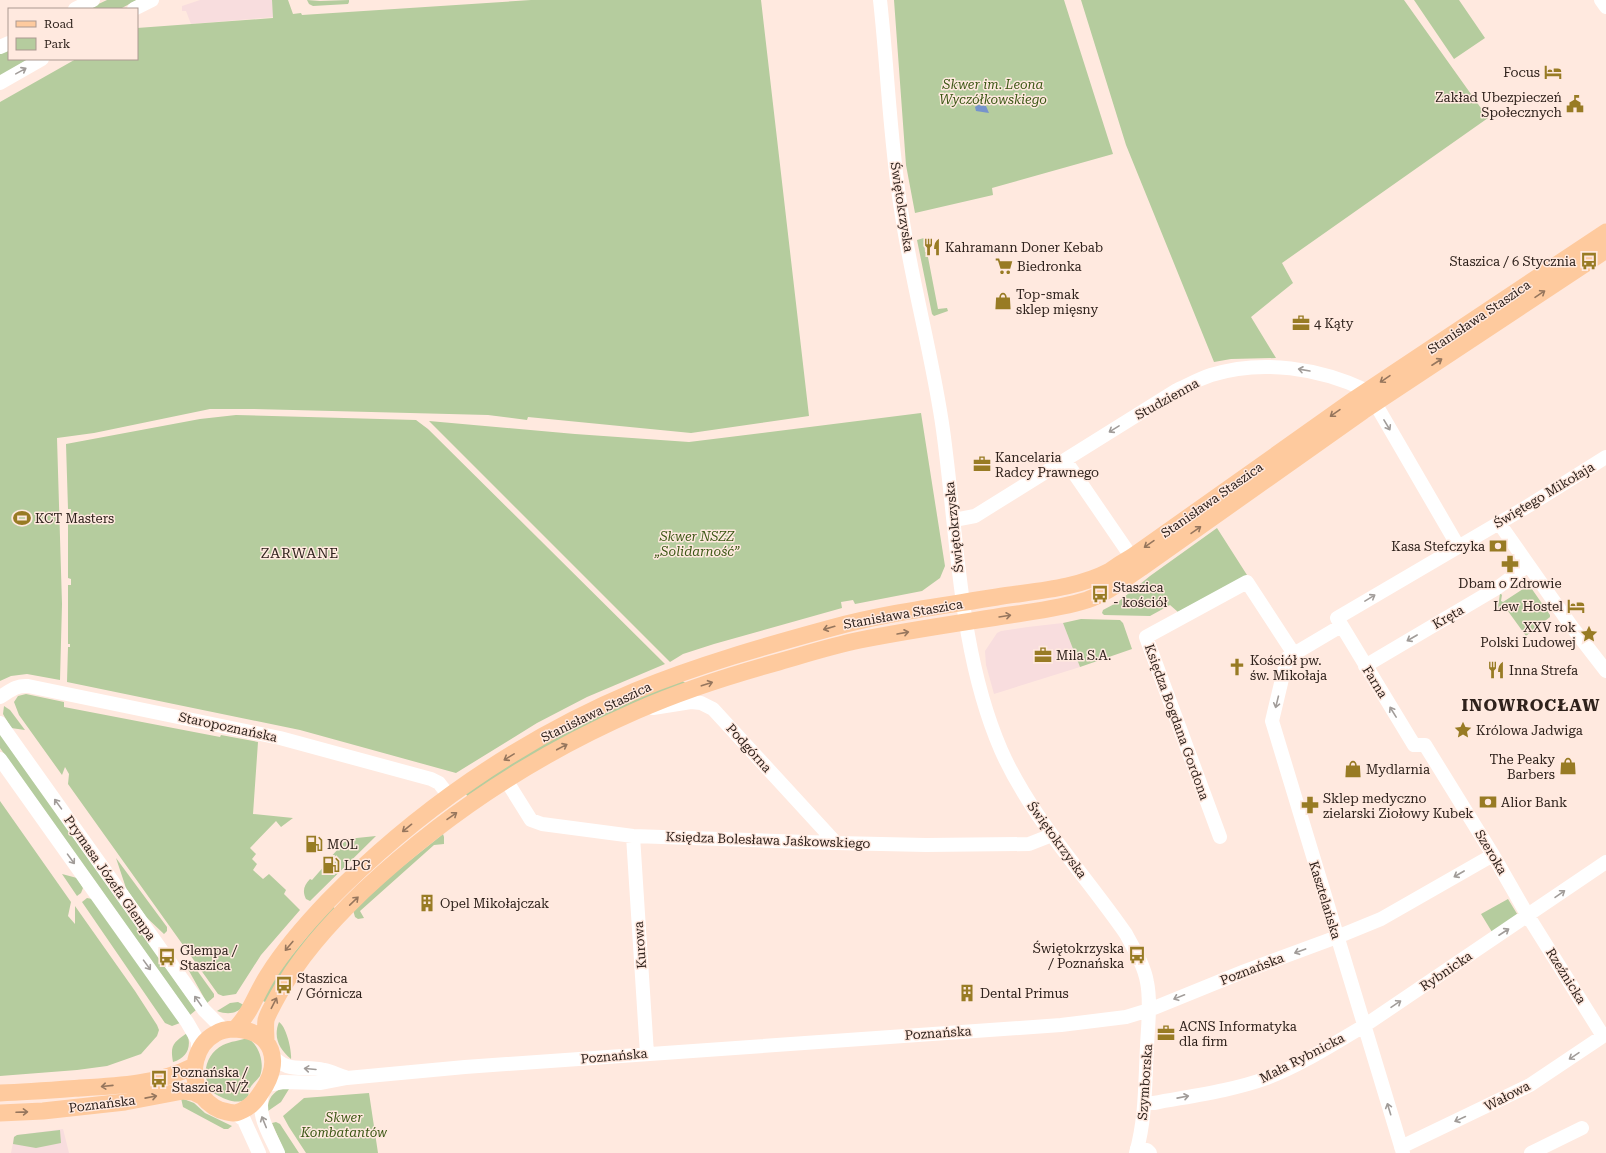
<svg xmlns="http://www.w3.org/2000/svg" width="1606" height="1153" viewBox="0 0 1606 1153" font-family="'Roboto Serif',serif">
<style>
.commercial{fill:#f8ddde}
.green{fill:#b5cc9e}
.water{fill:#7693cc}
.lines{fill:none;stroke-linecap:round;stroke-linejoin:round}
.minor{stroke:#fff;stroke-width:14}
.major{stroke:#feca9e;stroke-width:17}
.oneway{stroke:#a19c99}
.oneway2{stroke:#96765d}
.labels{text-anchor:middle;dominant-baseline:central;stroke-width:3;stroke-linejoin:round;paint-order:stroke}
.poi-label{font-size:13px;fill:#2f221c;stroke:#ffe9df;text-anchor:start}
.park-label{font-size:13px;font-style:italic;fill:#3c5715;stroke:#ffe9df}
.street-label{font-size:13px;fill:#2f221c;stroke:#ffe9df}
.neighbourhood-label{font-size:14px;letter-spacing:1px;fill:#2f221c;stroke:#ffe9df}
.district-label{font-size:17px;font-weight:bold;letter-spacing:1px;fill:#2f221c;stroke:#ffe9df}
</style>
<rect width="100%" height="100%" fill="#ffe9df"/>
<path class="commercial" d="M 200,0 L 272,0 L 274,17 L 191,24 L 186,11 L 182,11 L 182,6 Z
M 1063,623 L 1080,667 L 994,694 L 986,665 L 985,651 L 997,633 L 1001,631 L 1028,627 Z
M 63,1129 L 69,1153 L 11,1153 L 14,1137 L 17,1135 Z"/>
<path class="green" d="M 107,0 L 137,0 L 120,9 L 88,9 Z
M 272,0 L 288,0 L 293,14 L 301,13 L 302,15 L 531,0 L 761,0 L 809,416 L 691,433 L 528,417 L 527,420 L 488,415 L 252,409 L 210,409 L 94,433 L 57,438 L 62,604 L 60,680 L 27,674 L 11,676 L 0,681 L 0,102 L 76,59 L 137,59 L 137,28 L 273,18 Z
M 307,0 L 320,1 L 349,0 L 349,2 L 348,4 L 313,6 L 309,4 Z
M 894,0 L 1064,0 L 1113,154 L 992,188 L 993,195 L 915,213 L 906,165 Z
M 1081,0 L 1404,0 L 1488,118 L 1282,263 L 1293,283 L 1251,317 L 1276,358 L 1231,359 L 1214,362 L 1126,145 Z
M 1414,0 L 1459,0 L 1485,38 L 1454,59 Z
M 9,49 L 9,59 L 29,59 L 0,76 L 0,54 Z
M 924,238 L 925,252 L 927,252 L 938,309 L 947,308 L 948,311 L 934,316 L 932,314 L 917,240 Z
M 921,413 L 945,566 L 940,578 L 922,591 L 855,604 L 853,600 L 841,602 L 842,608 L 714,644 L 683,654 L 670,662 L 429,421 L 575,434 L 689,442 Z
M 236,415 L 416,420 L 428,429 L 665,664 L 587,697 L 537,723 L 456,773 L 300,730 L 67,682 L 68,647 L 70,647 L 70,644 L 68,644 L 68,585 L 71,585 L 71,579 L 68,578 L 68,514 L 71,513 L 71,509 L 68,509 L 66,444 L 200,419 Z
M 1217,528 L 1247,575 L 1178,612 L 1170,605 L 1150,616 L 1104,615 L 1102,613 L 1103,610 L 1118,602 L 1150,576 Z
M 1524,582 L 1527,582 L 1550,615 L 1550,617 L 1526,636 L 1505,607 L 1499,610 L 1498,608 L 1500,593 L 1502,595 L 1501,601 L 1503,602 L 1523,589 Z
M 1081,619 L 1120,620 L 1123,623 L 1132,649 L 1080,667 L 1063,623 Z
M 681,680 L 687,684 L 469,798 L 465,793 C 500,771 535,747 572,728 C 608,710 644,695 681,680 Z
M 26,694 L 64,702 L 64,707 L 220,737 L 221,735 L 258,742 L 253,814 L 293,818 L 281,827 L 276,821 L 250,848 L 256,854 L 252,859 L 257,864 L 253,870 L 263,879 L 269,874 L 286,890 L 284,894 L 300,910 L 261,955 L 236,994 L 223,996 L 218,994 L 68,784 L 69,774 L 65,767 L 62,775 L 19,715 L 14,702 L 18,696 Z
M 4,706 L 10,710 L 25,730 L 11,728 L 3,714 Z
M 0,734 L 196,1010 L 190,1015 L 0,748 Z
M 0,801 L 71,902 L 68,916 L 75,924 L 75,906 L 135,991 L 157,1025 L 159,1030 L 157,1036 L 141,1054 L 107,1066 L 77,1070 L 0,1076 Z
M 443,834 L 444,837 L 444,844 L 434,845 L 360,911 L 364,918 L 358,919 L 355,917 L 353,910 L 383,882 Z
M 376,836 L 310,901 L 306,899 C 302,891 304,885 310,879 L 312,880 L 326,864 L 330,868 L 334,865 L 329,859 L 347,839 Z
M 116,858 L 167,927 L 167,931 L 164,934 L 146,917 L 126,888 Z
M 62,874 L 77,878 L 83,888 L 81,893 L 77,896 Z
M 87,898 L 92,899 L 180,1023 L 172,1026 L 165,1023 L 82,902 Z
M 1508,899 L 1519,917 L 1492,932 L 1481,914 Z
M 332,906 L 336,909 L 267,1003 L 261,1000 L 275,976 Z
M 188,960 L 191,962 L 214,994 L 214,997 L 207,1003 L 184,962 Z
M 238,1002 L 244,1005 C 237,1014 228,1015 217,1011 L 230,1003 Z
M 279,1022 C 286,1026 292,1050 291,1059 C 279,1049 273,1037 279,1022 Z
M 187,1033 C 192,1047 187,1058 173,1062 C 170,1045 173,1043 187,1033 Z
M 247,1038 C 259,1044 265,1063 260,1076 C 257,1080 253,1083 250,1088 C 249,1090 249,1094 248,1096 C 242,1107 224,1099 217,1095 C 211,1092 207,1084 206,1077 C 204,1064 211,1051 223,1045 C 231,1041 239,1041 247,1038 Z
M 282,1088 L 289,1089 L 281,1102 L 268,1111 C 267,1100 272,1093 282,1088 Z
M 369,1093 L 378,1153 L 306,1153 L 289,1127 L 283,1116 L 304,1098 Z
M 181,1098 L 194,1103 L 205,1113 L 232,1126 L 228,1129 L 224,1129 L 183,1107 Z
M 276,1122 L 280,1124 L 299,1153 L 285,1153 L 272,1123 Z
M 60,1130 L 61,1143 L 36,1148 L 13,1144 L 14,1137 L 17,1135 Z"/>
<path class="water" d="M 978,105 L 986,106 L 989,113 L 976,111 L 975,107 Z"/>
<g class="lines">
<path class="minor" d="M 880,0 C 888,72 890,145 902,216 C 913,288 933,358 943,430 C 958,537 958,650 1001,750 C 1031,818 1084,873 1126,934 C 1134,949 1144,965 1147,982 C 1151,1002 1148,1025 1147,1046 C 1145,1082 1146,1118 1136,1153
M 1601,0 L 1606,7
M 75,9 L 93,0
M 134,9 L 152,0
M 0,47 L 9,43
M 0,83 L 42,59
M 1065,460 L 1126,549
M 954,520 L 975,516 L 1177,390 C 1188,385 1199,379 1211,375 C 1262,359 1320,368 1368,391 L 1458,546
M 1499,523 L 1572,627 L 1606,671
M 1341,626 L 1287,658 L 1272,721 L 1403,1153
M 1365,666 L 1497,588 L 1528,565
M 0,697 C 10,691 16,685 28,686 L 280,738 L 431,779 L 439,783 L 449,796
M 653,708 L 691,702 L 701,703 L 713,709 L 836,843
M 0,723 L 204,1010 L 224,1030
M 0,759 L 187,1022 L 198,1041 L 198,1053
M 506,780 L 531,820 L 542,824 L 633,836 L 836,843 L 926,845 L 1029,844 L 1052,835
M 633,836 L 647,1054
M 1220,837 L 1146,637 L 1247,582 L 1294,654
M 1603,1036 L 1528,916 L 1493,855 L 1425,745 L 1414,745 L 1337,618 L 1528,506 L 1606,457
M 271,1054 C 286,1074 303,1065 324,1070 C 331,1071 338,1075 345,1077
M 267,1085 L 283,1082 L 321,1083 L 347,1078 L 465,1067 L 1061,1025 L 1126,1017 L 1149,1010 L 1245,971 L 1337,937 L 1381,919 L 1493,855
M 263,1090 C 256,1115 268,1131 278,1153
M 1145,1102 L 1154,1103 C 1191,1096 1231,1091 1267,1078 C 1301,1065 1333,1044 1364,1026 L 1606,862
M 235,1113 L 244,1120 L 259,1153
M 1401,1147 L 1530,1085 L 1606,1034
M 1137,1148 L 1147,1150 L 1150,1153
M 1531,1153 L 1582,1128"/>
<path class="major" d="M 235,1029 C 251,1013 256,993 268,975 C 285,948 306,924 328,901 C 415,812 520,739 635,691 C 698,665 765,646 831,628 C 885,613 942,606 997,597 C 1034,591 1076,589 1110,571 C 1117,566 1125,561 1132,557 L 1355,399 L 1606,232
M 235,1029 C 274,1031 282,1062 262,1091 C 257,1099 252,1106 243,1110 C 241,1111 237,1113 235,1113 C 230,1113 224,1111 220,1110 C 211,1106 204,1100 200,1092 C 189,1073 195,1045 215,1034 C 221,1030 228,1029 235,1029 Z
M 266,1041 C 266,1034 265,1026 266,1020 C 268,1013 272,1007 275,1001 C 297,959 329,924 363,891 C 443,816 535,755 636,711 C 681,691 728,676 775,663 C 803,655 831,646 860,640 C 910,630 960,623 1010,615 C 1036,611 1062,608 1087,600 C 1107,593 1123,580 1141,568 L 1363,411 L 1606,250
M 0,1093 C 27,1092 53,1090 80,1088 C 118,1086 159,1084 194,1066
M 0,1113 L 43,1111 L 125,1102 L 183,1091 L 193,1092 L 203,1097"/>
</g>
<defs><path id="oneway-shaft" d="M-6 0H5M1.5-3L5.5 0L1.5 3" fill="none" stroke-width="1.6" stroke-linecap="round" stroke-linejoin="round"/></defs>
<g class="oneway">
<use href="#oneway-shaft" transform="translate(21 71) rotate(-29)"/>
<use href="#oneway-shaft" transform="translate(1304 370) rotate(-170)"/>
<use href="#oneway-shaft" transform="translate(1387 425) rotate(59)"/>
<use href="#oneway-shaft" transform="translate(1114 429) rotate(148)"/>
<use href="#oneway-shaft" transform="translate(1370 598) rotate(-31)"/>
<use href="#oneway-shaft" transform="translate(1412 638) rotate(150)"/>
<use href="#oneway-shaft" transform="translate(1277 702) rotate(104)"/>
<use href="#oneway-shaft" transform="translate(1393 712) rotate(-122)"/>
<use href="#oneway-shaft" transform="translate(58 804) rotate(-126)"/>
<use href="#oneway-shaft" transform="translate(71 859) rotate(54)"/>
<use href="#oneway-shaft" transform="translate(1459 874) rotate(150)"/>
<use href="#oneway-shaft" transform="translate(1560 894) rotate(-35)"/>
<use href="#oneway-shaft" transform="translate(1504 932) rotate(-33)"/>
<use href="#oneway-shaft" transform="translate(1300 951) rotate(160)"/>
<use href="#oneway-shaft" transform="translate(147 965) rotate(54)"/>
<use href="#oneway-shaft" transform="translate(1179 997) rotate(158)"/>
<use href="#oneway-shaft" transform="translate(198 1001) rotate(-125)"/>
<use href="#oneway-shaft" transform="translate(1396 1004) rotate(-34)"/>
<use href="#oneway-shaft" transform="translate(1574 1056) rotate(146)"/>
<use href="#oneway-shaft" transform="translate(310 1069) rotate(-175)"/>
<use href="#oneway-shaft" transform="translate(1183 1097) rotate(-11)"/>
<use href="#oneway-shaft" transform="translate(1389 1109) rotate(-107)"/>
<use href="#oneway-shaft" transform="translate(1460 1119) rotate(155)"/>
<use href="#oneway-shaft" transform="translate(264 1122) rotate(-112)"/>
</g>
<g class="oneway2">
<use href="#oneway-shaft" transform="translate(1540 294) rotate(-34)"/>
<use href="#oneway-shaft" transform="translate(1437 362) rotate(-33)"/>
<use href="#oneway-shaft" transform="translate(1385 379) rotate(146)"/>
<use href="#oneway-shaft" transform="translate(1335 413) rotate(145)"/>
<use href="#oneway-shaft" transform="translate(1196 530) rotate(-35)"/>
<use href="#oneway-shaft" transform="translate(1149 544) rotate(145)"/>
<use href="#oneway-shaft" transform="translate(1005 616) rotate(-9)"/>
<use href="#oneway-shaft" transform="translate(829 628) rotate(164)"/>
<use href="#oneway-shaft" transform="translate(903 633) rotate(-10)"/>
<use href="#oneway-shaft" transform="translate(707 684) rotate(-18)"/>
<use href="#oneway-shaft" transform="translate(562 747) rotate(-28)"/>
<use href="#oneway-shaft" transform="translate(509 757) rotate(149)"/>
<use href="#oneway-shaft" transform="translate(452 816) rotate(-35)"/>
<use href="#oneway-shaft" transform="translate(407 828) rotate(141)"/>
<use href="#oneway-shaft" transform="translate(354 901) rotate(-44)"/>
<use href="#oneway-shaft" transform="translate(289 946) rotate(130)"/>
<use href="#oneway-shaft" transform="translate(274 1003) rotate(-63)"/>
<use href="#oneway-shaft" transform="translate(107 1086) rotate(174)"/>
<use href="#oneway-shaft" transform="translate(151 1097) rotate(-11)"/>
<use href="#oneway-shaft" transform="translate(22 1112) rotate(-2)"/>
</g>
<defs>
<g id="hotel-bare" transform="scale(1.38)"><path d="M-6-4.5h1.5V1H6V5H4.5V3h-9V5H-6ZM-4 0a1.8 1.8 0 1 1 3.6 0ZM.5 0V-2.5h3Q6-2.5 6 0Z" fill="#987b24" stroke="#ffe9df" stroke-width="2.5" paint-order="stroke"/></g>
<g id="civic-bare" transform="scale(1.38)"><path d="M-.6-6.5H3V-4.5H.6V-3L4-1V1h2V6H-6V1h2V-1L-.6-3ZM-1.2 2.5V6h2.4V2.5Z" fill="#987b24" stroke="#ffe9df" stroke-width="2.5" paint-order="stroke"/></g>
<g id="restaurant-bare" transform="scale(1.38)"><path d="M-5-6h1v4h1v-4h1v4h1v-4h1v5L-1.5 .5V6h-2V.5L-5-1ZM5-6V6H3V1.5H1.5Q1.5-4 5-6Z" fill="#987b24" stroke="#ffe9df" stroke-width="2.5" paint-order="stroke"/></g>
<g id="bus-bare" transform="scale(1.38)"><path d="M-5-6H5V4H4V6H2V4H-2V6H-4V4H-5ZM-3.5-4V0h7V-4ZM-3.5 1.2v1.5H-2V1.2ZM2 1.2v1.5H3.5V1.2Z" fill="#987b24" stroke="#ffe9df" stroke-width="2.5" paint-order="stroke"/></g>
<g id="supermarket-bare" transform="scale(1.38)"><path d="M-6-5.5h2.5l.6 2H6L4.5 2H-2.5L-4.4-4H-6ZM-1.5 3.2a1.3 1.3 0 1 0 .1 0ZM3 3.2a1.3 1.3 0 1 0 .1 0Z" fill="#987b24" stroke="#ffe9df" stroke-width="2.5" paint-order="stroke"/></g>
<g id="shop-bare" transform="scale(1.38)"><path d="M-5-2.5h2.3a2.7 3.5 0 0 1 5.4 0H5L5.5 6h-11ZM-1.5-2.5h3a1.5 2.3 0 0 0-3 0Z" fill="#987b24" stroke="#ffe9df" stroke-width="2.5" paint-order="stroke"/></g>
<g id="office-bare" transform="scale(1.38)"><path d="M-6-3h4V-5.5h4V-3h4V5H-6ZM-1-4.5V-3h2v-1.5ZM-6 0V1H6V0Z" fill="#987b24" stroke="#ffe9df" stroke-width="2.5" paint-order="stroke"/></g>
<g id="stadium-bare" transform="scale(1.38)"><path d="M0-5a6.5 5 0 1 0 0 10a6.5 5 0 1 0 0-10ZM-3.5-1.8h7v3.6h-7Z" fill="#987b24" stroke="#ffe9df" stroke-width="2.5" paint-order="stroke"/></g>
<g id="bank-bare" transform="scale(1.38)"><path d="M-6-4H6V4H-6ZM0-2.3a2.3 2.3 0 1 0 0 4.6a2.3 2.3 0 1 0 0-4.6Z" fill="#987b24" stroke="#ffe9df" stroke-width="2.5" paint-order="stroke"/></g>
<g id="pharmacy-bare" transform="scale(1.38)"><path d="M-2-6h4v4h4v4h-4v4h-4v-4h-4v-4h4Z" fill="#987b24" stroke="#ffe9df" stroke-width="2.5" paint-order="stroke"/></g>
<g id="sight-bare" transform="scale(1.38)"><path d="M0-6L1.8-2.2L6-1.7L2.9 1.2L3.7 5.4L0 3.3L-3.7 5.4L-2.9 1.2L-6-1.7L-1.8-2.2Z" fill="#987b24" stroke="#ffe9df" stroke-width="2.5" paint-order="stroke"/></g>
<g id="church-bare" transform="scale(1.38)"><path d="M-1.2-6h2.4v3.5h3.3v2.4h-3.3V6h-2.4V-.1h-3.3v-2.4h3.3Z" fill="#987b24" stroke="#ffe9df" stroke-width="2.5" paint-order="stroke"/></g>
<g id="fuel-bare" transform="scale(1.38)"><path d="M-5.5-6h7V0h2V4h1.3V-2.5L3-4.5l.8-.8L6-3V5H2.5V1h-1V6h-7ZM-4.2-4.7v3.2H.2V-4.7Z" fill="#987b24" stroke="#ffe9df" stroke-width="2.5" paint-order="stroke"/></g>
<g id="building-bare" transform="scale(1.38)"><path d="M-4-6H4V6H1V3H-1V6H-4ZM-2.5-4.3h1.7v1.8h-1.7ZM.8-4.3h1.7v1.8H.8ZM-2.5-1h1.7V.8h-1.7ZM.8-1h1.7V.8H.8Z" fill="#987b24" stroke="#ffe9df" stroke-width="2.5" paint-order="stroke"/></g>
</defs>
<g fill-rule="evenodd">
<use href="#hotel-bare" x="1553" y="72"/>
<use href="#civic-bare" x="1575" y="104"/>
<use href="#restaurant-bare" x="932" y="247"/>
<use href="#bus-bare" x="1589" y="261"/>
<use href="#supermarket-bare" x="1004" y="266"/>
<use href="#shop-bare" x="1003" y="301"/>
<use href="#office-bare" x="1301" y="323"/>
<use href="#office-bare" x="982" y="464"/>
<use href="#stadium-bare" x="22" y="518"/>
<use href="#bank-bare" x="1498" y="546"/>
<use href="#pharmacy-bare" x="1510" y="564"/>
<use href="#bus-bare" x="1100" y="594"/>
<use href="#hotel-bare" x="1576" y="606"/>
<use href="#sight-bare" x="1589" y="634"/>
<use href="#office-bare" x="1043" y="655"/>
<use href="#church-bare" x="1237" y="667"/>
<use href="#restaurant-bare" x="1496" y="670"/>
<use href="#sight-bare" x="1463" y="730"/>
<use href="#shop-bare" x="1568" y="766"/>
<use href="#shop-bare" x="1353" y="769"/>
<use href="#bank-bare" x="1488" y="802"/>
<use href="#pharmacy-bare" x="1310" y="805"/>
<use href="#fuel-bare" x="314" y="844"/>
<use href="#fuel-bare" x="331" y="865"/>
<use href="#building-bare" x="427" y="903"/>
<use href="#bus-bare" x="1137" y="955"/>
<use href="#bus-bare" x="167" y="957"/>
<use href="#bus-bare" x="284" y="985"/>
<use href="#building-bare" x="967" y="993"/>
<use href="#office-bare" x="1166" y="1033"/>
<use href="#bus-bare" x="159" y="1079"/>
</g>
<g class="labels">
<g class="poi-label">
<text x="1540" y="72" text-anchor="end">Focus</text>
<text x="1562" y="97" text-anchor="end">Zakład Ubezpieczeń<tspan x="1562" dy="15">Społecznych</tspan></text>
<text x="945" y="247">Kahramann Doner Kebab</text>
<text x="1576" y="261" text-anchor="end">Staszica / 6 Stycznia</text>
<text x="1017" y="266">Biedronka</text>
<text x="1016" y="294">Top-smak<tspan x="1016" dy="15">sklep mięsny</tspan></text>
<text x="1314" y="323">4 Kąty</text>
<text x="995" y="457">Kancelaria<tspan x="995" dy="15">Radcy Prawnego</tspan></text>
<text x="35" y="518">KCT Masters</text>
<text x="1485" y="546" text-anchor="end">Kasa Stefczyka</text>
<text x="1510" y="583" text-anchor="middle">Dbam o Zdrowie</text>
<text x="1113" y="587">Staszica<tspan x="1113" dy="15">- kościół</tspan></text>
<text x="1563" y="606" text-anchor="end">Lew Hostel</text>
<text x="1576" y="627" text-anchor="end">XXV rok<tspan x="1576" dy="15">Polski Ludowej</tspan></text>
<text x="1056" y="655">Mila S.A.</text>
<text x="1250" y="660">Kościół pw.<tspan x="1250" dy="15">św. Mikołaja</tspan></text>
<text x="1509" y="670">Inna Strefa</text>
<text x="1476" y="730">Królowa Jadwiga</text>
<text x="1555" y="759" text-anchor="end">The Peaky<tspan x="1555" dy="15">Barbers</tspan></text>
<text x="1366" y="769">Mydlarnia</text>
<text x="1323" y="798">Sklep medyczno<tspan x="1323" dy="15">zielarski Ziołowy Kubek</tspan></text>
<text x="1501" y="802">Alior Bank</text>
<text x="327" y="844">MOL</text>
<text x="344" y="865">LPG</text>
<text x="440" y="903">Opel Mikołajczak</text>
<text x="1124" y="948" text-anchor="end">Świętokrzyska<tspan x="1124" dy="15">/ Poznańska</tspan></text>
<text x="180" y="950">Glempa /<tspan x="180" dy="15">Staszica</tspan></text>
<text x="297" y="978">Staszica<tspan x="297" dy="15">/ Górnicza</tspan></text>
<text x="980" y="993">Dental Primus</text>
<text x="1179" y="1026">ACNS Informatyka<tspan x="1179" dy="15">dla firm</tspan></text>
<text x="172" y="1072">Poznańska /<tspan x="172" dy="15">Staszica N/Ż</tspan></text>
</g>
<g class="park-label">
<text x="993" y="84">Skwer im. Leona<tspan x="993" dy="15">Wyczółkowskiego</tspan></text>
<text x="697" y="536">Skwer NSZZ<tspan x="697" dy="15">„Solidarność”</tspan></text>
<text x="344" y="1117">Skwer<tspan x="344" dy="15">Kombatantów</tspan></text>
</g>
<g class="street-label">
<text transform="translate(902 207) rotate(81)">Świętokrzyska</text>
<text transform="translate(1479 317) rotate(-34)">Stanisława Staszica</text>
<text transform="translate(1167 399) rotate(-29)">Studzienna</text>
<text transform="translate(1544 495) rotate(-31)">Świętego Mikołaja</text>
<text transform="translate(1212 500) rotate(-35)">Stanisława Staszica</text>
<text transform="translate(954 527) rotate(-96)">Świętokrzyska</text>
<text transform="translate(903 614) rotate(-10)">Stanisława Staszica</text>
<text transform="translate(1448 617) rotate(-30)">Kręta</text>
<text transform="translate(1375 682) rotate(58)">Farna</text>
<text transform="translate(596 712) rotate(-26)">Stanisława Staszica</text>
<text transform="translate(1177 722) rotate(70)">Księdza Bogdana Gordona</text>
<text transform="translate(228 727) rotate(12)">Staropoznańska</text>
<text transform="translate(749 748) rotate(48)">Podgórna</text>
<text transform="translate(768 840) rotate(2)">Księdza Bolesława Jaśkowskiego</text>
<text transform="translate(1057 840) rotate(54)">Świętokrzyska</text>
<text transform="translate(1491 852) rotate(59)">Szeroka</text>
<text transform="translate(110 878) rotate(55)">Prymasa Józefa Glempa</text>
<text transform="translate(1325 900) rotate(73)">Kasztelańska</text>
<text transform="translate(640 945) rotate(-94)">Kurowa</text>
<text transform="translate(1252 969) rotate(-21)">Poznańska</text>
<text transform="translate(1446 971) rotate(-34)">Rybnicka</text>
<text transform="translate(1566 976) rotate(58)">Rzeźnicka</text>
<text transform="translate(938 1033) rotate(-4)">Poznańska</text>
<text transform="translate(614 1056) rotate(-5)">Poznańska</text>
<text transform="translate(1302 1058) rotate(-27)">Mała Rybnicka</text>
<text transform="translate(1145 1082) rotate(-86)">Szymborska</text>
<text transform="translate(1507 1096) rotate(-27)">Wałowa</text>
<text transform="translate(102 1104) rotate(-7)">Poznańska</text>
</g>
<g class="neighbourhood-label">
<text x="300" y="553">ZARWANE</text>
</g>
<g class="district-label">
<text x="1531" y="705">INOWROCŁAW</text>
</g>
</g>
<rect x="8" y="8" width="130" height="52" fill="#ffe9df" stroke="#ac9991"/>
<rect x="16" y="21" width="20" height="6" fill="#feca9e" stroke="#ac9991"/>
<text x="44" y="28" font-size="12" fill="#2f221c">Road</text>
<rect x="16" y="38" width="20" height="12" fill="#b5cc9e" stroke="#ac9991"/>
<text x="44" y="48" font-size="12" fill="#2f221c">Park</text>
</svg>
